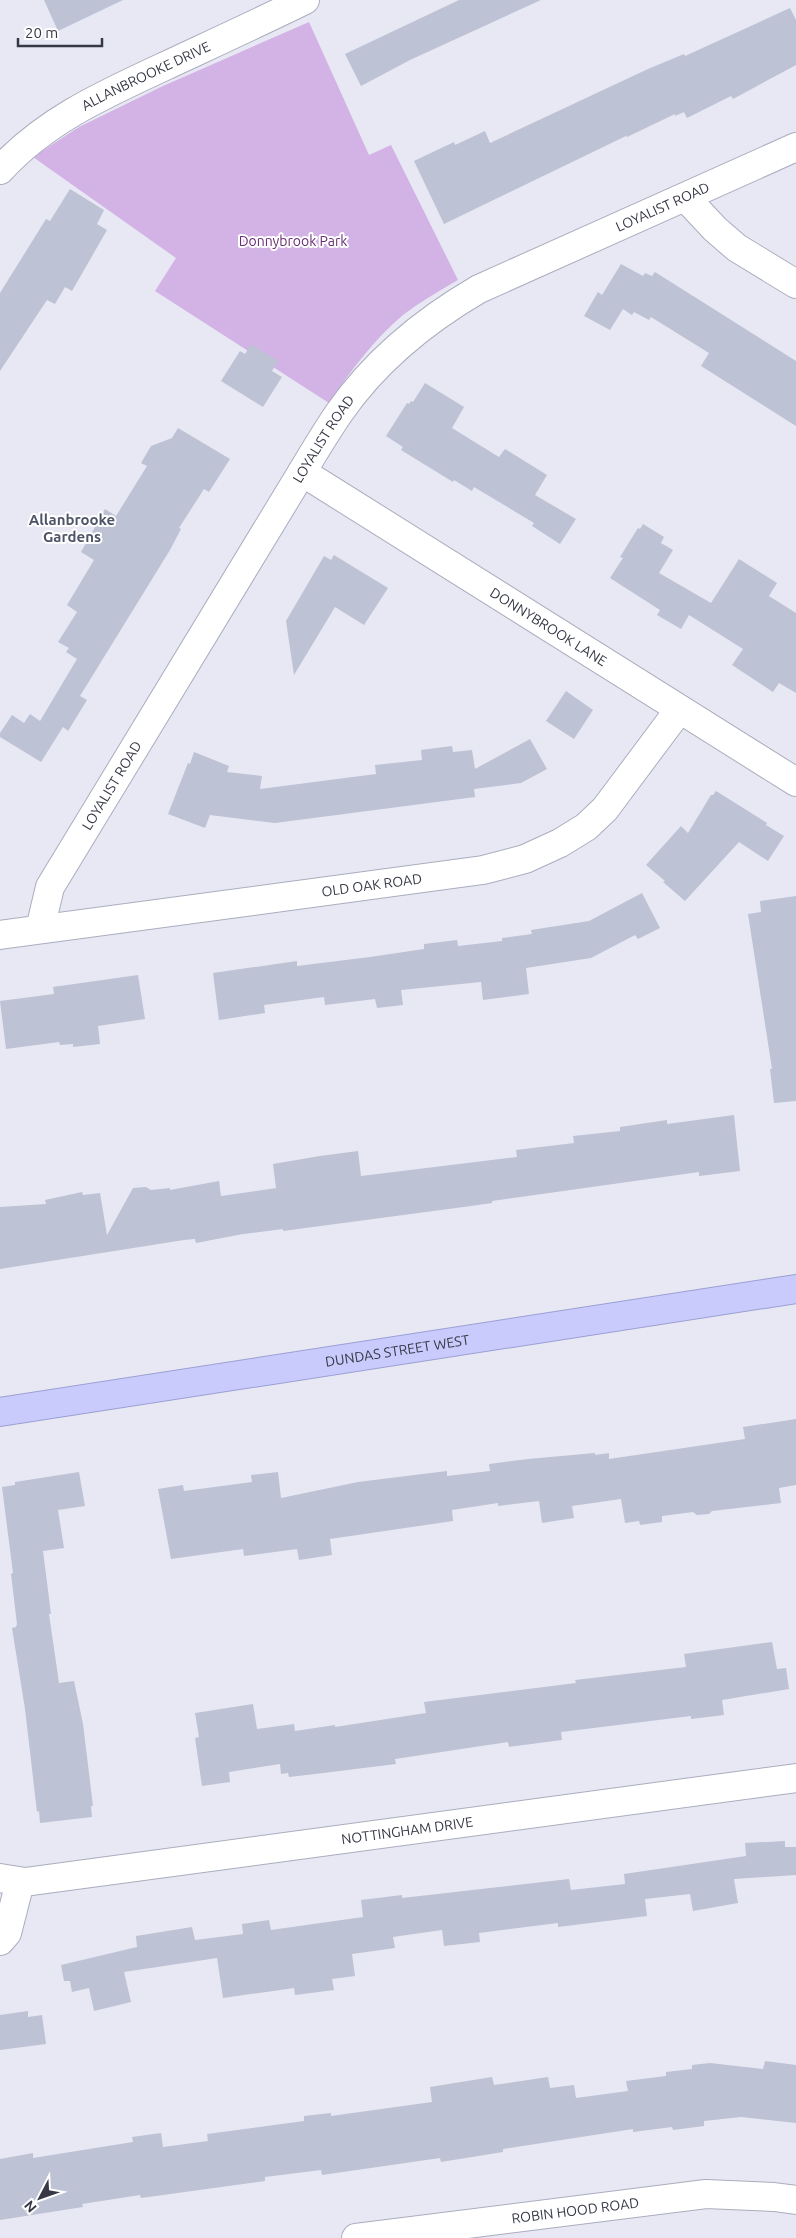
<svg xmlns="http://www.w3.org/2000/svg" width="796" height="2238" viewBox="0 0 796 2238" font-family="Ubuntu,sans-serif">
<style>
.green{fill:#d3b2e5}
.building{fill:#bdc2d4}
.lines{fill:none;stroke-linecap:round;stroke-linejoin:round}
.minor-casing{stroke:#aaadbe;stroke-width:30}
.secondary-casing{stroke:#9c9fd3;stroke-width:30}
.minor{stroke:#fff;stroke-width:28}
.secondary{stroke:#c8cbfb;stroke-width:28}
.labels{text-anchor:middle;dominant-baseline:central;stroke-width:4;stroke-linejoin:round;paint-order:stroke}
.street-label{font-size:14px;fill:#363945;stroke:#fff}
.park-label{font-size:14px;fill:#672d74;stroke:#fff}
.neighbourhood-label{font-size:15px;font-weight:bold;fill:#4e5467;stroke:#fff}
</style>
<rect width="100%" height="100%" fill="#e7e8f3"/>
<path class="green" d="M 309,22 L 369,155 L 391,145 L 458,280 C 439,291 420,302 403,315 C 374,339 350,372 329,403 L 155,291 L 176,258 L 33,157 L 79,127 L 163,86 Z"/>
<path class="building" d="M 44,0 L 123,0 L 58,31 Z
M 459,0 L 541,0 L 410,60 L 361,86 L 345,54 Z
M 790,8 L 796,20 L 796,65 L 733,99 L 731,96 L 687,118 L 684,112 L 675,116 L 675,114 L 627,137 L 626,136 L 444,224 L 414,161 L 454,142 L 455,145 L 485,131 L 490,143 L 648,69 L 684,54 L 685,56 Z
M 70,189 L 104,210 L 97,224 L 107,230 L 72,291 L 65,287 L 55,304 L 47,300 L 0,371 L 0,293 L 46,219 L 50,221 Z
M 621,264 L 643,276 L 645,273 L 652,276 L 655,272 L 796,361 L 796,426 L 701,366 L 709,353 L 651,317 L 649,320 L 634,312 L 632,315 L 623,309 L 610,330 L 584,316 L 598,292 L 602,295 Z
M 251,344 L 278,361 L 272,371 L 282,377 L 263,407 L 221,381 L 240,351 L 245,354 Z
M 425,383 L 464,407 L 452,428 L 499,457 L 505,449 L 547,475 L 535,495 L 576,519 L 560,544 L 532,526 L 534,523 L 474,487 L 472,491 L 454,480 L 453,482 L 401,450 L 403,447 L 386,436 L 407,403 L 409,404 L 411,401 L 413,402 Z
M 178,428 L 230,459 L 209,492 L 204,489 L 179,528 L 181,529 L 170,550 L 80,696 L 87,700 L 68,731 L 63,727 L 41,762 L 0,737 L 0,733 L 12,715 L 24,723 L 30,714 L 40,721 L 77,659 L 66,652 L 69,648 L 58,642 L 77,612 L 67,605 L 94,560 L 81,552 L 105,509 L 116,516 L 147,466 L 141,463 L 151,446 L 172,438 Z
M 643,524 L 664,537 L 661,543 L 673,550 L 659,573 L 711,603 L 739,559 L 777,583 L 769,596 L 796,613 L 796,693 L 779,683 L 773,692 L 732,665 L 743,649 L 689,615 L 681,629 L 657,615 L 660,610 L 610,578 L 623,558 L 620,557 L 638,528 L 640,529 Z
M 334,555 L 388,588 L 364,625 L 335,607 L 294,675 L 286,621 L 324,556 L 331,560 Z
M 566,691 L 593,710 L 574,739 L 546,721 Z
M 530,739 L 547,769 L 521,783 L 474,789 L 475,797 L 275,823 L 210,815 L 205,828 L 168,814 L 188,763 L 190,764 L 194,752 L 229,766 L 227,772 L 262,776 L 260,789 L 376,774 L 375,765 L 422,760 L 421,750 L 452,746 L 453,752 L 472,750 L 475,769 Z
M 716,791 L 767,823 L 766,825 L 784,836 L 768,861 L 739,842 L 685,901 L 663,882 L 665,881 L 646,865 L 681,826 L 688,833 L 711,795 L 713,795 Z
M 642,893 L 660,928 L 638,939 L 635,935 L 591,958 L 526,968 L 529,994 L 483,1000 L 481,982 L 401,990 L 403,1005 L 377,1008 L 375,999 L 325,1005 L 324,997 L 264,1005 L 265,1013 L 219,1020 L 213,973 L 297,961 L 297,966 L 370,957 L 424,949 L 424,944 L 457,940 L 458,946 L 502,941 L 502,938 L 532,934 L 531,930 L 589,921 Z
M 796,896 L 796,1101 L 774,1103 L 770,1069 L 772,1069 L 748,914 L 761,912 L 760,901 Z
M 138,975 L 145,1019 L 98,1026 L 100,1044 L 73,1047 L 73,1044 L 60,1045 L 59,1042 L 6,1049 L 0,1001 L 54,994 L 53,987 Z
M 734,1115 L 740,1171 L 699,1176 L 699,1172 L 492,1201 L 492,1203 L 471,1206 L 283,1231 L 283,1229 L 243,1234 L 196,1243 L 195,1239 L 184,1240 L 0,1269 L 0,1207 L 46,1204 L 45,1200 L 82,1192 L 83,1195 L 100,1193 L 107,1235 L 133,1188 L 146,1187 L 151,1190 L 170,1188 L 170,1190 L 219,1181 L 221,1196 L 276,1188 L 273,1164 L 320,1156 L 358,1151 L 361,1176 L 517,1157 L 516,1150 L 574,1143 L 573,1136 L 620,1131 L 620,1127 L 667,1120 L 667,1124 Z
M 796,1419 L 796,1485 L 779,1488 L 781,1503 L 712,1511 L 709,1514 L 697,1515 L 693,1512 L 662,1516 L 662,1522 L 640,1525 L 639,1521 L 625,1523 L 621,1499 L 572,1506 L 574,1518 L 542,1523 L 539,1501 L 498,1506 L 498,1503 L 452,1510 L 453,1521 L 330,1539 L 332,1555 L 299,1560 L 297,1549 L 244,1556 L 243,1549 L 171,1559 L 158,1489 L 183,1485 L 184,1491 L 252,1482 L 251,1475 L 278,1472 L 281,1498 L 358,1482 L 447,1471 L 447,1476 L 490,1471 L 489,1464 L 528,1459 L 595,1453 L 595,1455 L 609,1453 L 609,1459 L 745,1439 L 743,1427 Z
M 79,1472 L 85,1506 L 58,1510 L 64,1548 L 43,1551 L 51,1614 L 49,1614 L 59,1683 L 74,1681 L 83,1724 L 93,1806 L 91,1806 L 92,1817 L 40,1823 L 39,1811 L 37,1812 L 25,1709 L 12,1628 L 16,1627 L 17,1624 L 11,1574 L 13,1573 L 2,1487 L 15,1485 L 15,1482 Z
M 772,1642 L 777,1669 L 786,1668 L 789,1689 L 722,1700 L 724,1715 L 691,1719 L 691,1716 L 561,1732 L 562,1740 L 516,1746 L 509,1747 L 508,1742 L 395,1759 L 396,1764 L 315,1774 L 289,1777 L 288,1773 L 281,1774 L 280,1764 L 229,1772 L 230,1782 L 202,1786 L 195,1738 L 199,1737 L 195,1713 L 253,1704 L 257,1729 L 294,1724 L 295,1731 L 335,1725 L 335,1727 L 426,1713 L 424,1702 L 576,1683 L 575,1680 L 686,1667 L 684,1654 Z
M 785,1841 L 785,1847 L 796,1847 L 796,1875 L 734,1879 L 738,1903 L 693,1911 L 690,1894 L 645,1899 L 647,1916 L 558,1927 L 558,1923 L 479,1933 L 480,1942 L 444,1946 L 442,1930 L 393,1937 L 395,1948 L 352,1954 L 355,1976 L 332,1979 L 334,1990 L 295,1995 L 294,1988 L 223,1998 L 217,1958 L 124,1972 L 131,2002 L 94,2011 L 89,1988 L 72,1992 L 70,1981 L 64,1981 L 61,1965 L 137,1947 L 136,1936 L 192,1927 L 195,1940 L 243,1934 L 242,1924 L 269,1920 L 271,1930 L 363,1917 L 361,1900 L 402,1895 L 402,1898 L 569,1879 L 571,1890 L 625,1884 L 624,1874 L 746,1856 L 745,1843 Z
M 28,2011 L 28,2017 L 42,2015 L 46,2044 L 0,2050 L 0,2015 Z
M 765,2061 L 796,2065 L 796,2123 L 741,2117 L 704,2121 L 704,2126 L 673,2130 L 672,2127 L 633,2132 L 633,2129 L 503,2149 L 503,2152 L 441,2162 L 440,2158 L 322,2175 L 321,2170 L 265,2177 L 265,2181 L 141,2198 L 140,2195 L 82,2204 L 83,2207 L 0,2220 L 0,2159 L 33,2153 L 33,2158 L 133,2142 L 132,2137 L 161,2133 L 163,2147 L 208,2141 L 207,2134 L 304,2121 L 304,2116 L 331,2113 L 331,2116 L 432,2102 L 430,2087 L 492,2077 L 494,2085 L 548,2077 L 550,2088 L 574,2085 L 576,2098 L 628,2091 L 626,2081 L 666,2076 L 666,2072 L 692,2069 L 692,2065 L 710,2063 L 763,2069 Z"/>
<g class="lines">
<g class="minor-casing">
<g id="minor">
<path id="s1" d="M 0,170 C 46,120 103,95 163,67 C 210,45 258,23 305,0"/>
<path d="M 686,198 L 715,229 L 737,248 L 796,284"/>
<path id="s2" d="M 302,472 L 796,782"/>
<path id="s3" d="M 40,929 L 50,887 L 302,472 C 314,452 326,432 339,413 C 375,361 424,321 479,289 L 796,147"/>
<path id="s4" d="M 0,935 L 483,870 L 525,859 L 560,843 L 586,827 L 605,809 L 679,710"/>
<path id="s5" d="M 0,1878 L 25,1882 L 796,1778"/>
<path d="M 0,1941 L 7,1933 L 20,1882"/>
<path id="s6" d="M 356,2238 L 706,2194 L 774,2197 L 796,2200"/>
</g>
</g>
<g class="secondary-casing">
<g id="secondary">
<path id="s7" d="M 0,1412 L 796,1289"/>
</g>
</g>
<use href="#minor" class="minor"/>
<use href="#secondary" class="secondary"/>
</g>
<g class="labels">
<g class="street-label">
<text stroke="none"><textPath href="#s1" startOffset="175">ALLANBROOKE DRIVE</textPath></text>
<text stroke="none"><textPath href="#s3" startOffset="988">LOYALIST ROAD</textPath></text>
<text stroke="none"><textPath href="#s3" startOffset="568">LOYALIST ROAD</textPath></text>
<text stroke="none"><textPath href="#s2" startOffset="291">DONNYBROOK LANE</textPath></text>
<text stroke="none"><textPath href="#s3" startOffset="162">LOYALIST ROAD</textPath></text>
<text stroke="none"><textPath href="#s4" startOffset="375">OLD OAK ROAD</textPath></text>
<text stroke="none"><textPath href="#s7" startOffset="402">DUNDAS STREET WEST</textPath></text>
<text stroke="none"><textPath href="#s5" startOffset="411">NOTTINGHAM DRIVE</textPath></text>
<text stroke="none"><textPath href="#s6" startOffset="221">ROBIN HOOD ROAD</textPath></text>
</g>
<g class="park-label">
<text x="293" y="241">Donnybrook Park</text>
</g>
<g class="neighbourhood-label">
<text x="72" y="519">Allanbrooke<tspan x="72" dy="17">Gardens</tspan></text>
</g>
</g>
<g transform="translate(40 2198) rotate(229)" stroke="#ffffff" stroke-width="4" paint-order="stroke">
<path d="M0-4L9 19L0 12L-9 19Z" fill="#363945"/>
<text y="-8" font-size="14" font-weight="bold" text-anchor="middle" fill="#363945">N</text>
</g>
<path d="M18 38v8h84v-8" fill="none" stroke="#363945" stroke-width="2.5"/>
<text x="25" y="38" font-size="15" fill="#363945" stroke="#ffffff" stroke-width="4" paint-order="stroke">20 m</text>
</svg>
